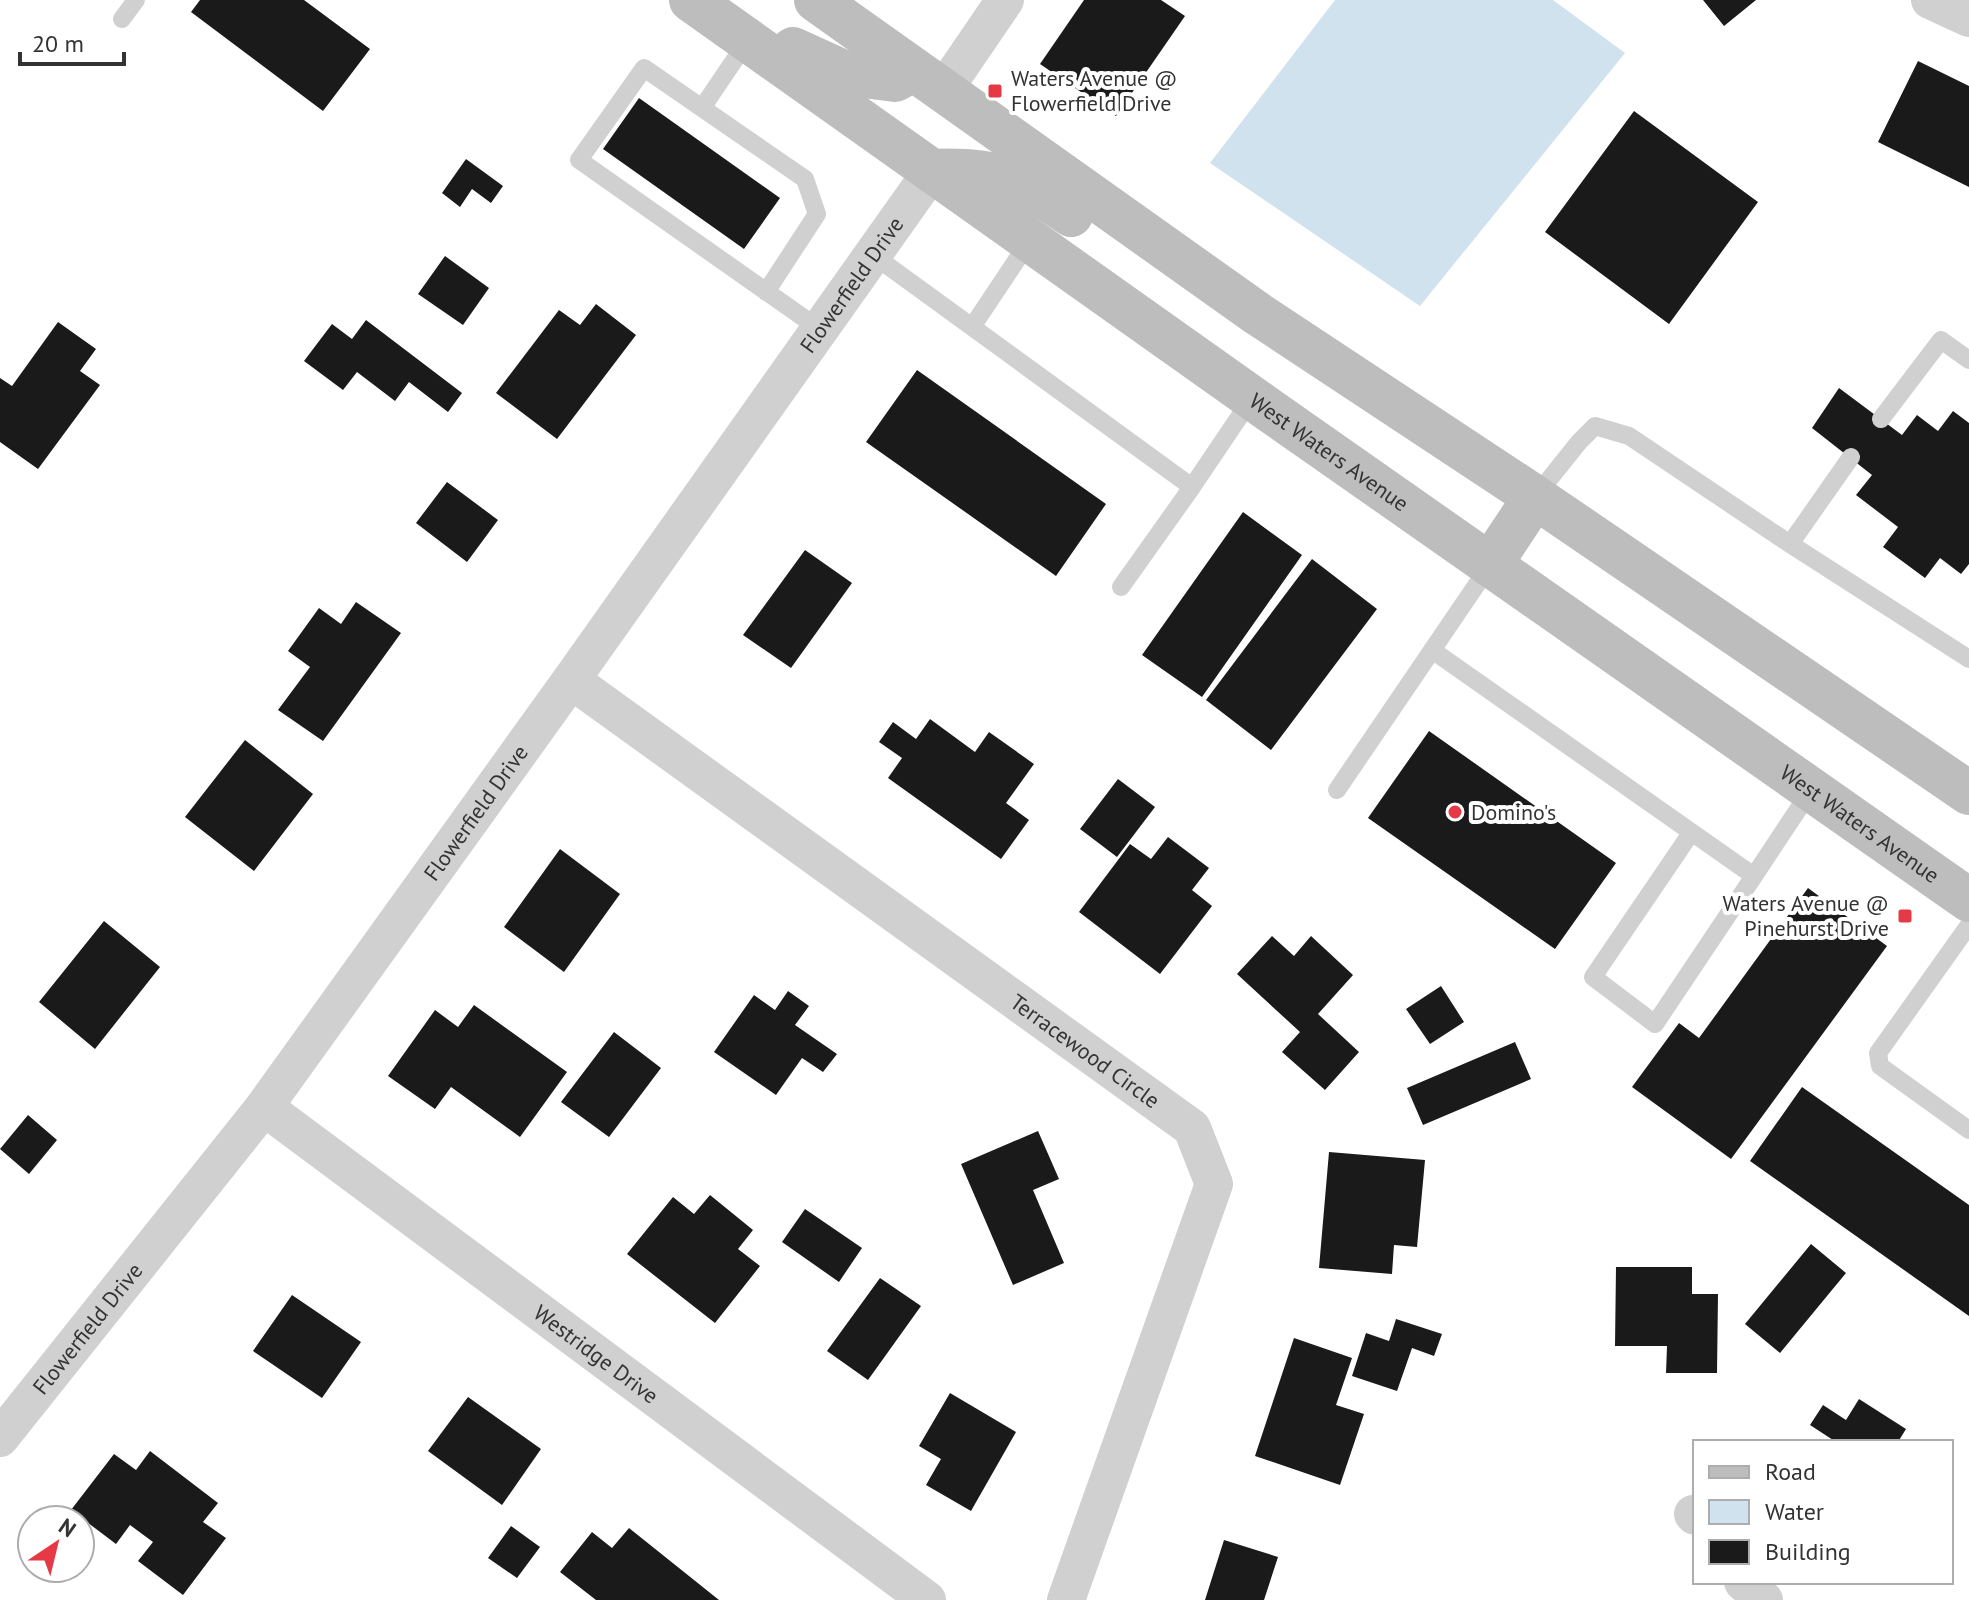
<svg xmlns="http://www.w3.org/2000/svg" width="1969" height="1600" viewBox="0 0 1969 1600" font-family="'PT Sans',sans-serif">
<style>
.water{fill:#cfe2ee}
.building{fill:#1a1a1a}
.lines{fill:none;stroke-linecap:round;stroke-linejoin:round}
.service{stroke:#d0d0d0;stroke-width:18}
.minor{stroke:#d0d0d0;stroke-width:38}
.secondary{stroke:#bdbdbd;stroke-width:44}
.poi-dot{fill:#e63946;stroke:#fff;stroke-width:3}
.labels{text-anchor:middle;dominant-baseline:central;stroke-width:8;stroke-linejoin:round;paint-order:stroke}
.poi-label{font-size:22px;fill:#333;stroke:#fff;text-anchor:start}
.street-label{font-size:22px;fill:#333;stroke:#fff}
</style>
<rect width="100%" height="100%" fill="#fff"/>
<path class="water" d="M 1335,0 L 1553,0 L 1625,53 L 1420,306 L 1210,163 Z"/>
<path class="building" d="M 200,0 L 304,0 L 370,49 L 323,111 L 191,12 Z
M 1084,0 L 1161,0 L 1185,16 L 1116,116 L 1040,64 Z
M 1703,0 L 1756,0 L 1724,26 Z
M 1918,61 L 1969,86 L 1969,187 L 1878,142 Z
M 639,98 L 780,198 L 744,249 L 603,149 Z
M 1634,111 L 1758,202 L 1669,324 L 1545,232 Z
M 466,159 L 503,186 L 491,203 L 472,189 L 460,207 L 442,193 Z
M 445,256 L 489,288 L 463,325 L 418,294 Z
M 596,304 L 636,335 L 557,439 L 496,393 L 559,310 L 580,325 Z
M 366,320 L 462,393 L 448,412 L 409,382 L 395,401 L 357,372 L 343,390 L 304,361 L 332,324 L 352,339 Z
M 58,322 L 96,349 L 80,371 L 100,385 L 38,469 L 0,442 L 0,378 L 12,386 Z
M 917,370 L 1106,504 L 1056,576 L 866,442 Z
M 1839,388 L 1902,435 L 1917,415 L 1938,431 L 1953,411 L 1969,423 L 1969,564 L 1961,574 L 1940,558 L 1925,578 L 1883,547 L 1898,527 L 1856,495 L 1872,475 L 1812,428 Z
M 447,482 L 498,520 L 467,562 L 416,523 Z
M 1243,512 L 1302,555 L 1202,697 L 1142,655 Z
M 805,550 L 852,583 L 791,668 L 743,635 Z
M 1312,559 L 1377,609 L 1271,750 L 1206,700 Z
M 356,602 L 401,633 L 323,741 L 278,710 L 310,667 L 288,651 L 319,608 L 341,624 Z
M 930,719 L 975,752 L 989,732 L 1034,764 L 1006,803 L 1029,820 L 1001,859 L 888,778 L 902,758 L 879,742 L 893,722 L 916,739 Z
M 1429,731 L 1616,863 L 1555,949 L 1368,818 Z
M 245,740 L 313,794 L 254,871 L 185,817 Z
M 1118,779 L 1155,807 L 1117,857 L 1080,829 Z
M 1168,837 L 1209,868 L 1192,890 L 1212,906 L 1160,974 L 1079,912 L 1130,844 L 1151,859 Z
M 560,849 L 620,894 L 564,972 L 504,927 Z
M 1808,888 L 1887,946 L 1731,1159 L 1632,1087 L 1679,1023 L 1699,1038 Z
M 104,921 L 160,967 L 95,1049 L 39,1002 Z
M 1272,936 L 1294,956 L 1311,936 L 1353,975 L 1318,1014 L 1359,1052 L 1325,1090 L 1282,1052 L 1300,1032 L 1237,974 Z
M 1441,986 L 1464,1022 L 1430,1044 L 1406,1009 Z
M 788,991 L 809,1006 L 795,1025 L 837,1054 L 823,1072 L 802,1058 L 776,1095 L 714,1052 L 754,995 L 775,1010 Z
M 474,1005 L 567,1072 L 520,1137 L 451,1087 L 435,1109 L 388,1076 L 435,1010 L 458,1027 Z
M 614,1032 L 661,1068 L 609,1137 L 561,1102 Z
M 1515,1042 L 1531,1079 L 1423,1125 L 1407,1088 Z
M 1802,1087 L 1969,1205 L 1969,1316 L 1750,1161 Z
M 28,1115 L 57,1140 L 29,1174 L 0,1149 Z
M 1038,1131 L 1059,1179 L 1033,1190 L 1064,1263 L 1013,1285 L 961,1164 Z
M 1329,1152 L 1425,1160 L 1417,1247 L 1394,1245 L 1392,1274 L 1319,1268 Z
M 710,1195 L 753,1230 L 738,1249 L 760,1266 L 715,1323 L 627,1254 L 673,1197 L 694,1214 Z
M 805,1209 L 862,1248 L 839,1282 L 782,1242 Z
M 1811,1244 L 1846,1273 L 1780,1353 L 1745,1324 Z
M 1616,1267 L 1692,1267 L 1692,1294 L 1718,1294 L 1717,1373 L 1666,1373 L 1667,1346 L 1615,1346 Z
M 880,1278 L 921,1306 L 868,1380 L 827,1351 Z
M 292,1295 L 361,1342 L 322,1398 L 253,1351 Z
M 1396,1319 L 1442,1334 L 1434,1356 L 1412,1348 L 1397,1391 L 1352,1376 L 1366,1333 L 1389,1341 Z
M 1294,1338 L 1352,1358 L 1336,1405 L 1364,1414 L 1340,1485 L 1255,1456 Z
M 950,1393 L 1016,1432 L 971,1511 L 926,1485 L 941,1459 L 919,1446 Z
M 468,1397 L 541,1449 L 502,1505 L 428,1451 Z
M 1859,1399 L 1906,1429 L 1898,1442 L 1832,1442 L 1833,1440 L 1810,1425 L 1823,1405 L 1846,1420 Z
M 150,1451 L 218,1503 L 203,1522 L 226,1538 L 183,1595 L 138,1561 L 153,1542 L 130,1525 L 116,1544 L 71,1510 L 114,1454 L 136,1470 Z
M 511,1526 L 540,1547 L 517,1578 L 488,1558 Z
M 629,1528 L 719,1600 L 596,1600 L 560,1572 L 592,1532 L 612,1548 Z
M 1224,1540 L 1278,1557 L 1264,1600 L 1205,1600 Z"/>
<g class="lines">
<path class="service" d="M 122,19 L 136,0
M 702,108 L 748,40
M 873,255 L 1192,487 L 1252,398
M 766,292 L 817,214 L 805,179 L 644,68 L 579,160 L 821,330
M 972,327 L 1030,240
M 1881,419 L 1941,340 L 1969,360
M 1535,497 L 1579,442 L 1595,426 L 1629,436 L 1790,544 L 1969,659
M 1790,544 L 1851,457
M 1121,587 L 1192,487
M 1432,650 L 1754,876 L 1811,790
M 1337,790 L 1490,565
M 1691,833 L 1593,977 L 1655,1024 L 1754,876
M 1969,925 L 1878,1053 L 1880,1066 L 1969,1130"/>
<g class="minor">
<path d="M 1930,0 L 1969,18"/>
<path d="M 943,91 L 1005,0"/>
<path id="s1" d="M 571,680 L 1192,1128 L 1214,1184 L 1066,1600"/>
<path id="s2" d="M 264,1107 L 927,1600"/>
<path id="s3" d="M 0,1438 L 264,1107 L 571,680 L 932,171"/>
<path d="M 1693,1514 L 1695,1516"/>
<path d="M 1743,1582 L 1764,1600"/>
</g>
<g class="secondary">
<path id="s4" d="M 691,0 L 1272,412 L 1969,900"/>
<path d="M 816,0 L 1258,314 L 1535,497 L 1969,793"/>
<path d="M 793,49 L 848,74 L 895,80 L 913,70"/>
<path d="M 932,171 C 997,168 1019,179 1071,215"/>
<path d="M 1490,565 L 1535,497"/>
</g>
</g>
<g class="poi-dot">
<rect x="987" y="83" width="16" height="16" rx="4"/>
<circle cx="1455" cy="812" r="8"/>
<rect x="1897" y="908" width="16" height="16" rx="4"/>
</g>
<g class="labels">
<g class="poi-label">
<text x="1011" y="78">Waters Avenue @<tspan x="1011" dy="25">Flowerfield Drive</tspan></text>
<text x="1471" y="812">Domino's</text>
<text x="1889" y="903" text-anchor="end">Waters Avenue @<tspan x="1889" dy="25">Pinehurst Drive</tspan></text>
</g>
<g class="street-label">
<text stroke="none"><textPath href="#s3" startOffset="1434">Flowerfield Drive</textPath></text>
<text stroke="none"><textPath href="#s4" startOffset="782">West Waters Avenue</textPath></text>
<text stroke="none"><textPath href="#s3" startOffset="786">Flowerfield Drive</textPath></text>
<text stroke="none"><textPath href="#s4" startOffset="1430">West Waters Avenue</textPath></text>
<text stroke="none"><textPath href="#s1" startOffset="634">Terracewood Circle</textPath></text>
<text stroke="none"><textPath href="#s3" startOffset="140">Flowerfield Drive</textPath></text>
<text stroke="none"><textPath href="#s2" startOffset="414">Westridge Drive</textPath></text>
</g>
</g>
<rect x="1693" y="1440" width="260" height="144" fill="#ffffff" stroke="#adadad" stroke-width="2"/>
<rect x="1709" y="1466" width="40" height="12" fill="#bdbdbd" stroke="#adadad" stroke-width="2"/>
<text x="1765" y="1480" font-size="24" fill="#333333">Road</text>
<rect x="1709" y="1500" width="40" height="24" fill="#cfe2ee" stroke="#adadad" stroke-width="2"/>
<text x="1765" y="1520" font-size="24" fill="#333333">Water</text>
<rect x="1709" y="1540" width="40" height="24" fill="#1a1a1a" stroke="#adadad" stroke-width="2"/>
<text x="1765" y="1560" font-size="24" fill="#333333">Building</text>
<g transform="translate(56 1544) rotate(35)"><circle r="38" fill="#ffffff" stroke="#adadad" stroke-width="2"/>
<path d="M0-6L14 30L0 20L-14 30Z" fill="#e63946"/>
<text y="-12" font-size="22" font-weight="bold" text-anchor="middle" fill="#333333">N</text>
</g>
<path d="M20 52v12h104v-12" fill="none" stroke="#333333" stroke-width="4"/>
<text x="32" y="52" font-size="24" fill="#333333" stroke="#ffffff" stroke-width="6" paint-order="stroke">20 m</text>
</svg>
